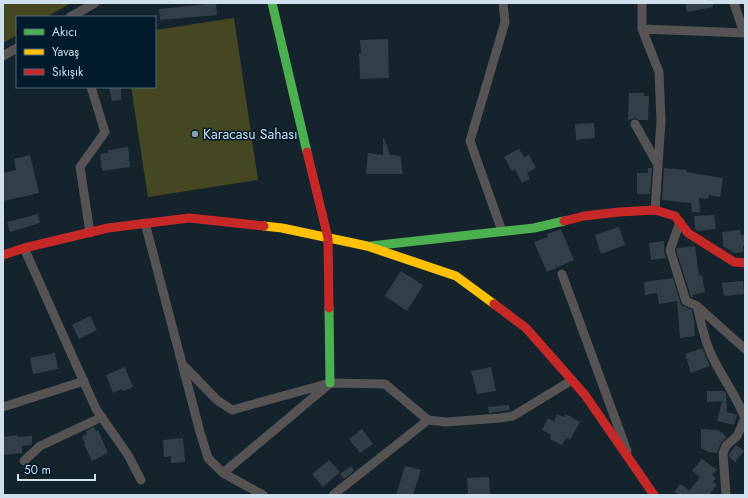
<svg xmlns="http://www.w3.org/2000/svg" width="748" height="498" viewBox="0 0 748 498" font-family="Jost,sans-serif">
<style>
.green{fill:#444722}
.building{fill:#333f48}
.lines{fill:none;stroke-linecap:round;stroke-linejoin:round}
.street{stroke:#555353;stroke-width:9}
.fast{stroke:#4caf50;stroke-width:9}
.slow{stroke:#ffc107;stroke-width:9}
.jam{stroke:#c62828;stroke-width:9}
.poi-dot{fill:#8e9da8;stroke:#011b2d;stroke-width:1.5}
.labels{text-anchor:middle;dominant-baseline:central;stroke-width:3;stroke-linejoin:round;paint-order:stroke}
.poi-label{font-size:14px;fill:#cfdfeb;stroke:#011b2d;text-anchor:start}
</style>
<rect width="100%" height="100%" fill="#14232c"/>
<path class="green" d="M 3,3 L 71,3 L 47,17 L 17,17 L 17,35 L 3,43 Z
M 234,18 L 258,180 L 148,197 L 131,87 L 155,87 L 155,30 Z"/>
<path class="building" d="M 216,3 L 217,15 L 160,20 L 159,9 Z
M 685,3 L 713,3 L 713,7 L 687,12 Z
M 388,39 L 389,78 L 360,79 L 359,53 L 361,53 L 360,40 Z
M 109,87 L 121,87 L 121,100 L 112,101 Z
M 629,93 L 644,93 L 644,96 L 649,96 L 648,120 L 639,120 L 635,118 L 628,120 Z
M 594,123 L 595,138 L 576,140 L 575,124 Z
M 383,138 L 384,138 L 390,155 L 400,156 L 403,174 L 366,174 L 368,153 L 383,155 Z
M 128,147 L 130,167 L 102,171 L 100,154 L 108,153 L 108,150 Z
M 519,149 L 524,157 L 529,155 L 536,168 L 527,173 L 530,179 L 522,183 L 515,169 L 512,171 L 504,157 Z
M 30,155 L 39,193 L 3,201 L 3,173 L 16,170 L 14,159 Z
M 648,168 L 652,168 L 650,194 L 637,194 L 637,173 L 648,173 Z
M 664,168 L 687,170 L 687,172 L 723,178 L 720,197 L 709,195 L 708,199 L 699,198 L 700,212 L 692,212 L 691,203 L 662,200 Z
M 38,214 L 40,223 L 10,232 L 7,222 Z
M 714,215 L 716,229 L 698,231 L 695,229 L 694,216 Z
M 619,227 L 625,245 L 601,254 L 595,235 Z
M 561,229 L 574,260 L 547,272 L 534,242 L 548,237 L 547,234 Z
M 740,230 L 741,235 L 745,235 L 745,246 L 743,246 L 743,252 L 734,253 L 723,246 L 722,232 Z
M 664,241 L 664,251 L 666,258 L 651,260 L 649,243 Z
M 695,246 L 699,276 L 702,275 L 705,292 L 693,295 L 693,297 L 691,297 L 676,250 L 677,248 Z
M 401,271 L 423,285 L 407,311 L 385,296 Z
M 673,278 L 681,305 L 692,310 L 694,320 L 695,336 L 680,338 L 677,301 L 659,304 L 657,293 L 645,295 L 644,282 Z
M 743,281 L 744,294 L 724,296 L 722,283 Z
M 90,316 L 97,330 L 79,339 L 72,325 Z
M 702,348 L 710,366 L 691,373 L 685,354 Z
M 55,353 L 58,369 L 33,374 L 30,358 Z
M 125,367 L 133,387 L 123,391 L 122,389 L 113,393 L 106,375 Z
M 491,367 L 496,391 L 477,394 L 471,371 Z
M 707,391 L 724,391 L 726,393 L 727,412 L 737,415 L 734,425 L 717,421 L 722,401 L 707,402 Z
M 509,405 L 510,410 L 489,413 L 488,407 Z
M 557,414 L 564,417 L 566,414 L 580,422 L 570,440 L 566,438 L 562,445 L 550,439 L 551,435 L 542,430 L 548,418 L 554,421 Z
M 94,427 L 96,431 L 98,430 L 108,453 L 92,461 L 84,444 L 85,443 L 82,437 L 87,434 L 86,431 Z
M 362,429 L 373,444 L 360,453 L 349,439 Z
M 701,429 L 718,430 L 726,436 L 726,438 L 721,443 L 717,453 L 708,452 L 701,448 Z
M 17,435 L 17,437 L 32,436 L 32,445 L 22,446 L 22,453 L 3,455 L 3,437 Z
M 183,438 L 185,462 L 171,463 L 171,456 L 164,457 L 163,440 Z
M 736,445 L 744,451 L 735,462 L 729,457 L 729,454 Z
M 702,459 L 717,470 L 712,475 L 716,478 L 713,482 L 717,485 L 709,495 L 686,495 L 700,477 L 692,471 Z
M 329,460 L 340,472 L 323,487 L 312,474 Z
M 351,466 L 354,471 L 344,479 L 340,474 Z
M 405,466 L 421,470 L 413,495 L 396,495 Z
M 489,477 L 490,495 L 468,495 L 467,478 Z
M 680,484 L 689,490 L 686,495 L 679,495 L 674,492 Z"/>
<g class="lines">
<path class="street" d="M 642,3 L 642,29 L 659,72 L 661,121 L 655,210
M 734,3 L 744,33
M 70,17 L 95,3
M 642,29 L 745,33
M 3,56 L 17,48
M 635,124 L 658,165
M 680,222 L 670,250 L 686,301 L 697,306 C 701,322 704,339 711,354 C 721,376 736,395 745,418 L 737,436 L 726,446 L 723,453 L 726,495
M 145,223 L 200,432 L 208,458 L 223,473 L 263,495
M 502,231 L 470,141 L 505,22 L 503,3
M 90,233 L 80,167 L 105,132 L 91,87
M 24,248 L 96,409 L 128,455 L 141,480
M 562,274 L 627,451
M 697,306 L 745,349
M 182,364 L 217,400 L 232,410 L 330,383 L 385,384 L 428,420
M 3,407 L 84,381
M 24,461 L 40,446 L 102,417
M 223,473 L 328,385
M 333,495 L 428,420 L 446,422 L 500,418 L 513,416 L 572,380"/>
<path class="fast" d="M 272,3 L 307,152
M 371,246 L 534,228 L 564,221
M 329,308 L 330,383"/>
<path class="slow" d="M 264,226 L 282,228 L 367,246 L 456,276 L 494,304"/>
<path class="jam" d="M 307,152 L 328,238 L 329,308
M 564,221 L 584,216 L 619,212 L 655,210 L 675,216 L 688,233 L 734,262 L 745,263
M 3,255 L 24,248 L 108,228 L 189,218 L 264,226
M 494,304 L 526,328 L 585,395 L 654,495"/>
</g>
<circle class="poi-dot" cx="195" cy="134" r="4"/>
<g class="labels">
<g class="poi-label">
<text x="203" y="134">Karacasu Sahası</text>
</g>
</g>
<rect width="748" height="498" fill="none" stroke="#cfdfeb" stroke-width="8"/>
<rect x="16" y="16" width="140" height="72" fill="#011b2d" stroke="#536979"/>
<rect x="24" y="29" width="20" height="6" fill="#4caf50" stroke="#536979"/>
<text x="52" y="36" font-size="12" fill="#cfdfeb">Akıcı</text>
<rect x="24" y="49" width="20" height="6" fill="#ffc107" stroke="#536979"/>
<text x="52" y="56" font-size="12" fill="#cfdfeb">Yavaş</text>
<rect x="24" y="69" width="20" height="6" fill="#c62828" stroke="#536979"/>
<text x="52" y="76" font-size="12" fill="#cfdfeb">Sıkışık</text>
<path d="M18 474v6h77v-6" fill="none" stroke="#cfdfeb" stroke-width="2"/>
<text x="24" y="474" font-size="12" fill="#cfdfeb" stroke="#011b2d" stroke-width="3" paint-order="stroke">50 m</text>
</svg>
